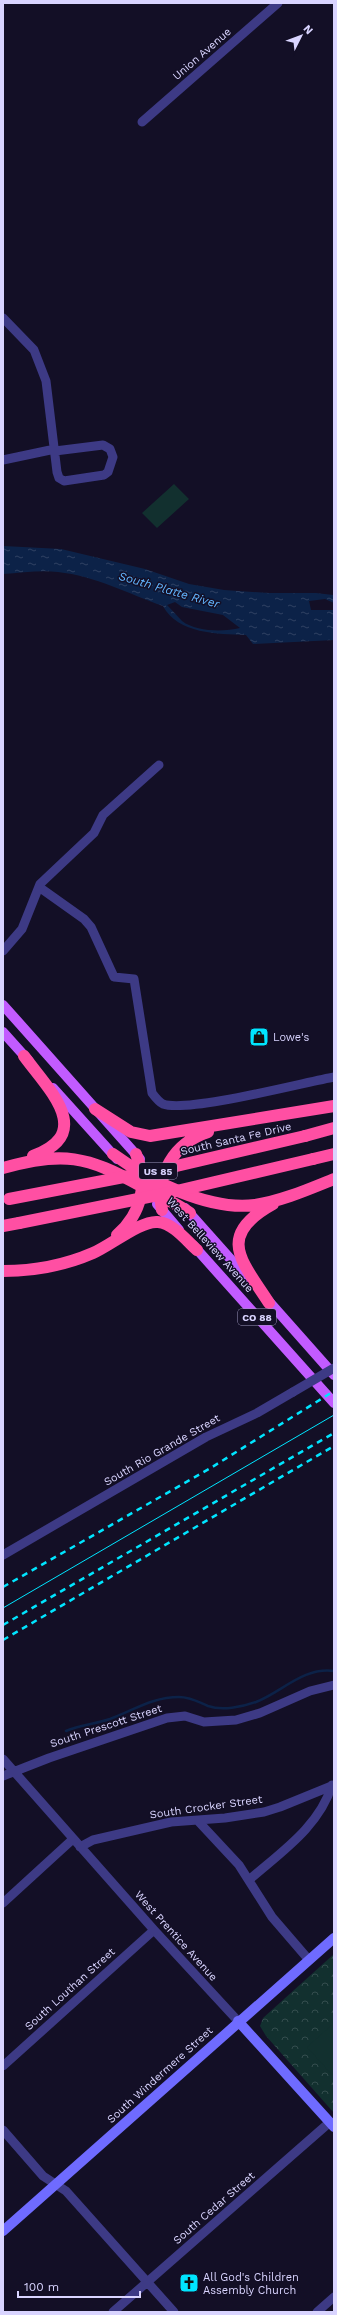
<svg xmlns="http://www.w3.org/2000/svg" width="337" height="2315" viewBox="0 0 337 2315" font-family="'Work Sans',sans-serif">
<style>
.park{fill:url(#park-crowns)}
.pitch{fill:#12302f}
.water{fill:url(#water-ripples);fill-rule:evenodd}
.lines{fill:none;stroke-linecap:round;stroke-linejoin:round}
.stream{stroke:#0c2248;stroke-width:2.5}
.street{stroke:#3d3a85;stroke-width:9}
.secondary{stroke:#6f6bff;stroke-width:10}
.primary{stroke:#c25bff;stroke-width:10}
.highway{stroke:#ff4fa3;stroke-width:12}
.tram{stroke:#00e5ff;stroke-width:1}
.rail{stroke:#00e5ff;stroke-width:2.5;stroke-dasharray:6 5;stroke-linecap:butt}
.street-bridge{stroke:#3d3a85;stroke-width:9}
.highway-bridge{stroke:#ff4fa3;stroke-width:12}
.labels{text-anchor:middle;dominant-baseline:central;stroke-width:3;stroke-linejoin:round;paint-order:stroke}
.shield{fill:#130f26;stroke:#9e99be;stroke-width:1}
.shield-label{font-size:10px;font-weight:bold;fill:#d9d4ff}
.street-label{font-size:11px;fill:#d9d4ff;stroke:#130f26}
.poi-label{font-size:11px;fill:#d9d4ff;stroke:#130f26;text-anchor:start}
.water-label{font-size:12px;font-style:italic;fill:#62b6ff;stroke:#130f26}
</style>
<defs>
<pattern id="park-crowns" width="20" height="18" patternUnits="userSpaceOnUse"><rect width="20" height="18" fill="#12302f"/><path d="M2 6a3 3 0 1 1 6 0M12 15a3 3 0 1 1 6 0" fill="none" stroke="#344d4e"/></pattern>
<pattern id="water-ripples" width="26" height="14" patternUnits="userSpaceOnUse"><rect width="26" height="14" fill="#0c2248"/><path d="M2 4q2-2 4 0t4 0M15 11q2-2 4 0t4 0" fill="none" stroke="#2f4163"/></pattern>
</defs>
<rect width="100%" height="100%" fill="#130f26"/>
<path class="park" d="M 334,1954 L 334,2113 L 266,2036 L 260,2026 L 263,2018 Z"/>
<path class="pitch" d="M 174,484 L 189,499 L 157,528 L 142,513 Z
M 334,2023 L 334,2077 L 307,2047 Z"/>
<path class="water" d="M 3,546 L 61,549 L 145,569 L 189,584 L 224,590 L 269,593 L 316,593 L 333,595 L 334,603 L 325,599 L 309,601 L 311,610 L 334,610 L 334,640 L 253,644 L 246,635 C 218,634 178,634 163,606 C 129,594 95,576 58,572 C 40,570 21,573 3,574 ZM 175,602 L 182,607 L 223,615 L 240,628 C 224,632 196,632 182,621 C 177,616 172,610 167,605 Z"/>
<g class="lines">
<path class="stream" d="M 66,1731 C 80,1725 95,1724 110,1719 C 134,1710 153,1697 179,1697 C 191,1697 198,1702 208,1706 C 222,1711 242,1707 256,1702 C 282,1692 303,1667 334,1671"/>
<path class="street" d="M 142,122 L 278,3
M 3,318 L 34,350 L 46,381 L 57,472 L 59,478 L 64,481 L 104,475 L 108,472 L 113,457 L 110,449 L 103,445 L 55,451
M 3,460 L 55,449
M 39,887 L 84,919 L 91,927 L 114,977 L 134,979 L 152,1093 C 155,1097 159,1102 163,1104 C 187,1113 302,1083 334,1077
M 3,951 L 22,929 L 40,884 L 94,833 L 103,815 L 159,765
M 3,1555 L 206,1437 L 257,1413 L 293,1392
M 3,1759 L 154,1930 L 238,2021
M 3,1776 L 49,1758 L 167,1718 L 185,1716 L 204,1722 L 236,1720 L 260,1713 L 310,1691 L 334,1685
M 198,1821 L 239,1865 L 272,1917 L 309,1960
M 80,1847 L 93,1840 L 171,1822 L 225,1818 L 264,1812 L 280,1807 L 334,1785
M 249,1880 C 281,1852 319,1827 332,1785
M 3,1903 L 73,1839
M 3,2066 L 154,1930
M 3,2130 L 43,2176 L 66,2191 L 174,2312
M 113,2312 L 330,2122
M 317,2312 L 334,2297"/>
<path class="secondary" d="M 238,2021 L 334,2127
M 3,2231 L 334,1938"/>
<path class="primary" d="M 3,1005 L 140,1159
M 3,1032 L 29,1061
M 53,1088 L 117,1159
M 157,1204 L 179,1230
M 185,1208 L 250,1281
M 193,1245 L 334,1403
M 265,1297 L 334,1375"/>
<path class="highway" d="M 24,1056 C 48,1089 96,1133 33,1156
M 95,1109 L 131,1132 L 150,1136 L 334,1106
M 305,1136 L 334,1128
M 113,1154 C 150,1181 208,1211 255,1205 C 282,1201 309,1189 334,1179
M 313,1159 L 334,1154
M 3,1168 C 63,1151 87,1156 141,1186 C 157,1195 174,1202 190,1213
M 162,1210 C 155,1175 174,1143 208,1132
M 3,1226 L 19,1223
M 117,1235 C 142,1213 148,1184 136,1154
M 3,1271 C 35,1271 63,1266 93,1253 C 110,1246 141,1220 158,1222 C 173,1223 187,1241 197,1250
M 269,1303 C 242,1261 215,1236 273,1204"/>
<path class="tram" d="M 3,1608 L 334,1415"/>
<path class="rail" d="M 3,1587 L 209,1469 L 334,1391
M 3,1625 L 334,1433
M 3,1640 L 334,1446"/>
<path class="street-bridge" d="M 293,1392 L 334,1368"/>
<path class="highway-bridge" d="M 9,1199 L 155,1171 L 305,1136
M 19,1223 L 168,1193 L 313,1159"/>
</g>
<defs>
<g id="shop-square" transform="scale(1)"><rect x="-9" y="-9" width="18" height="18" rx="4" fill="#00e5ff" stroke="#130f26"/><path d="M-5-2.5h2.3a2.7 3.5 0 0 1 5.4 0H5L5.5 6h-11ZM-1.5-2.5h3a1.5 2.3 0 0 0-3 0Z" fill="#111"/></g>
<g id="church-square" transform="scale(1)"><rect x="-9" y="-9" width="18" height="18" rx="4" fill="#00e5ff" stroke="#130f26"/><path d="M-1.2-6h2.4v3.5h3.3v2.4h-3.3V6h-2.4V-.1h-3.3v-2.4h3.3Z" fill="#111"/></g>
</defs>
<g fill-rule="evenodd">
<use href="#shop-square" x="259" y="1037"/>
<use href="#church-square" x="189" y="2283"/>
</g>
<g class="labels">
<g class="shield">
<rect x="139" y="1163" width="38" height="16" rx="3"/>
<rect x="238" y="1309" width="38" height="16" rx="3"/>
</g>
<g class="shield-label">
<text x="158" y="1171">US 85</text>
<text x="257" y="1317">CO 88</text>
</g>
<g class="street-label">
<text transform="translate(202 54) rotate(-41)">Union Avenue</text>
<text transform="translate(236 1139) rotate(-13)">South Santa Fe Drive</text>
<text transform="translate(210 1245) rotate(48)">West Belleview Avenue</text>
<text transform="translate(162 1450) rotate(-30)">South Rio Grande Street</text>
<text transform="translate(106 1726) rotate(-18)">South Prescott Street</text>
<text transform="translate(206 1807) rotate(-8)">South Crocker Street</text>
<text transform="translate(176 1936) rotate(48)">West Prentice Avenue</text>
<text transform="translate(70 1989) rotate(-42)">South Louthan Street</text>
<text transform="translate(160 2075) rotate(-42)">South Windermere Street</text>
<text transform="translate(214 2208) rotate(-41)">South Cedar Street</text>
</g>
<g class="poi-label">
<text x="273" y="1037">Lowe's</text>
<text x="203" y="2277">All God's Children<tspan x="203" dy="13">Assembly Church</tspan></text>
</g>
<g class="water-label">
<text transform="translate(169 590) rotate(16)">South Platte River</text>
</g>
</g>
<rect width="337" height="2315" fill="none" stroke="#d9d4ff" stroke-width="8"/>
<g transform="translate(301 36) rotate(48)" stroke="#130f26" stroke-width="3" paint-order="stroke">
<path d="M0-3L7 15L0 10L-7 15Z" fill="#d9d4ff"/>
<text y="-6" font-size="11" font-weight="bold" text-anchor="middle" fill="#d9d4ff">N</text>
</g>
<path d="M18 2291v6h122v-6" fill="none" stroke="#d9d4ff" stroke-width="2"/>
<text x="24" y="2291" font-size="12" fill="#d9d4ff" stroke="#130f26" stroke-width="3" paint-order="stroke">100 m</text>
</svg>
